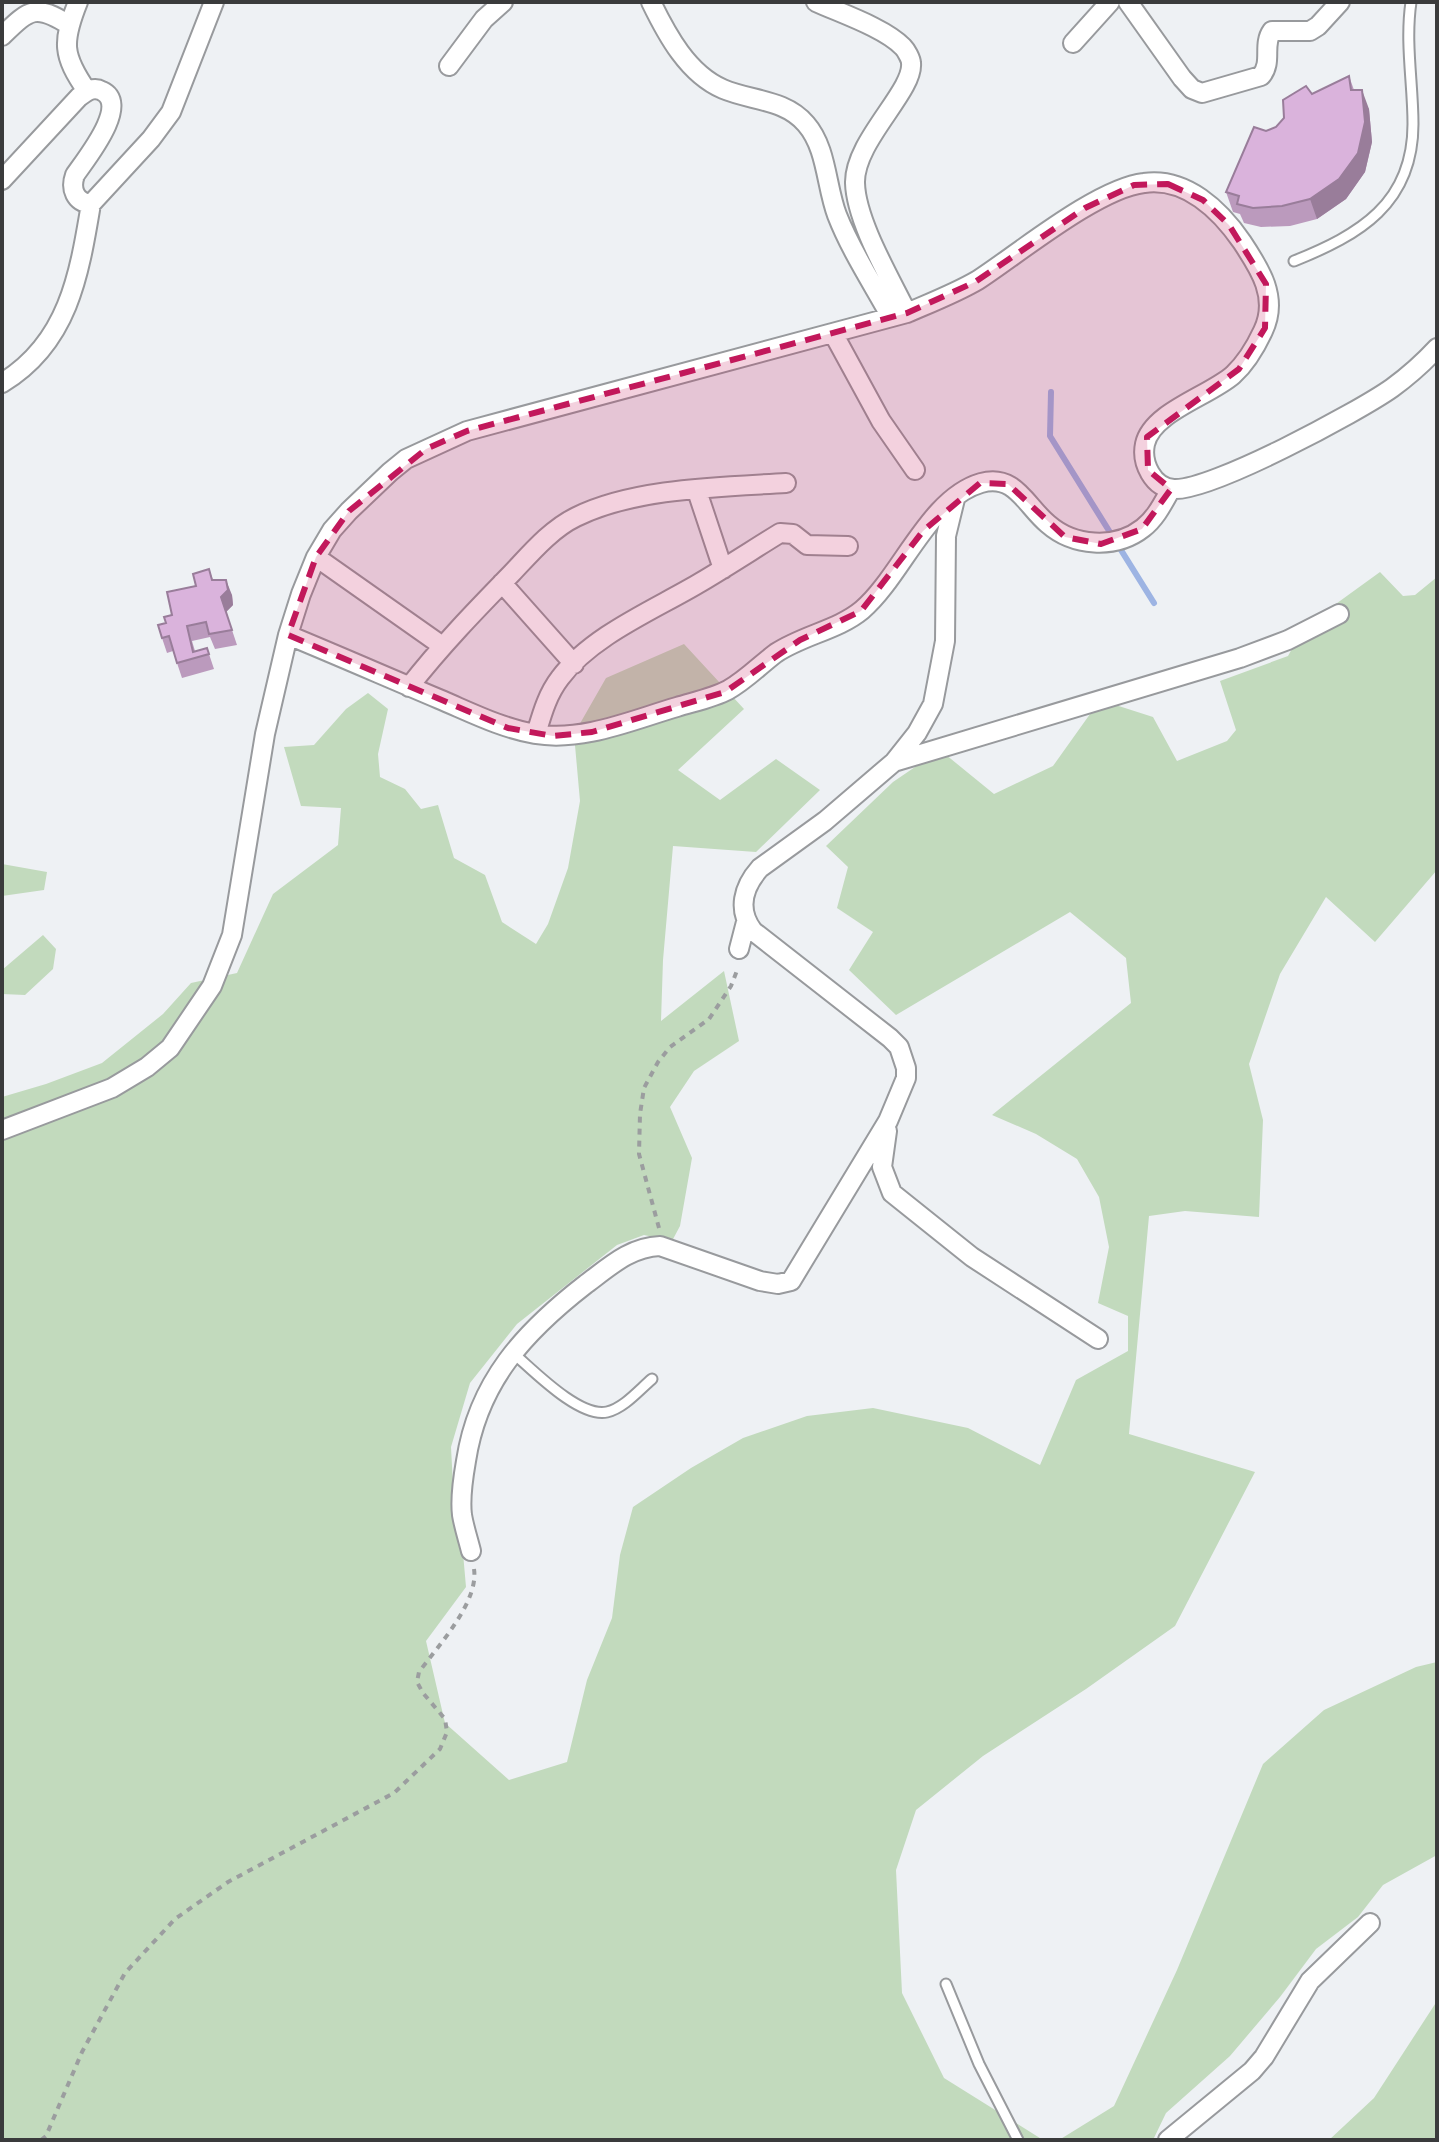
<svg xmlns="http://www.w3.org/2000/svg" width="1439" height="2142" viewBox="0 0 1439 2142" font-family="'PT Sans Narrow',sans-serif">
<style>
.green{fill:#c2dabd}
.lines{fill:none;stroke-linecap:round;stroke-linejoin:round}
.stream{stroke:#9db4e3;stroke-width:6}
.lane-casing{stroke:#989a9d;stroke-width:13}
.street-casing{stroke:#989a9d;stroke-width:22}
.path{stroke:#9b9d9f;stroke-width:4;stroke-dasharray:6 6;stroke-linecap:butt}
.lane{stroke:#fff;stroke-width:9}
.street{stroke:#fff;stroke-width:18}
.wall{fill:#bb9abd}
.shaded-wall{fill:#997d9a}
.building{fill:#dab3dc;stroke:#997d9a;stroke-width:2}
.marked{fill:#c2185b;fill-opacity:0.2;stroke:#c2185b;stroke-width:6;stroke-dasharray:16 10;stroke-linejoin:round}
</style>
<rect width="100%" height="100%" fill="#eef1f4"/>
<path class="green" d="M 1380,572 L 1403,596 L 1415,595 L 1437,577 L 1437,870 L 1375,942 L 1326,897 L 1280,974 L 1249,1064 L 1263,1120 L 1259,1217 L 1185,1211 L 1149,1216 L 1129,1434 L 1255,1472 L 1175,1626 L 1086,1689 L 983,1756 L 916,1810 L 896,1870 L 902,1993 L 944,2078 L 1043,2140 L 2,2140 L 2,1097 L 46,1084 L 102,1063 L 163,1014 L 191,983 L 237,973 L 273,894 L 338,845 L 341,808 L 301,806 L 284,747 L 314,745 L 346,709 L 368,693 L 388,709 L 378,754 L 380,777 L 405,789 L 421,809 L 438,805 L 454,858 L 485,875 L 502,922 L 536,944 L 548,924 L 568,868 L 580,801 L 574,734 L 606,678 L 684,644 L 744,709 L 678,770 L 720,800 L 776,759 L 820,790 L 756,852 L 673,846 L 663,960 L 661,1021 L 724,971 L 739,1041 L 694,1071 L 670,1107 L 692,1158 L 680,1226 L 672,1241 L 644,1235 L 617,1245 L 517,1324 L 470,1383 L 451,1447 L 455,1524 L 463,1553 L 466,1587 L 426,1641 L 445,1723 L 509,1780 L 567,1762 L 587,1680 L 612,1618 L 620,1555 L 633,1507 L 691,1468 L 743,1438 L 807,1416 L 873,1408 L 968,1428 L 1040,1465 L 1076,1380 L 1128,1351 L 1128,1316 L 1098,1303 L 1109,1247 L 1099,1197 L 1077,1159 L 1036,1134 L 992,1115 L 1131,1003 L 1126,958 L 1070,912 L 896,1015 L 849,970 L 873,932 L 837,908 L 848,867 L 826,846 L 893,782 L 940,750 L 994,794 L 1053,766 L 1100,700 L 1153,717 L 1177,761 L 1227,741 L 1236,730 L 1220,681 L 1288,656 L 1304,627 Z
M 2,864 L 47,872 L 44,890 L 2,896 Z
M 43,935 L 56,949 L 53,969 L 25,995 L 2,994 L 2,970 Z
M 1437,1662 L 1437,1855 L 1383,1885 L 1358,1917 L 1316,1949 L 1280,1997 L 1230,2056 L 1166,2113 L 1153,2140 L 1059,2140 L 1114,2106 L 1177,1970 L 1263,1764 L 1324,1710 L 1416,1667 Z
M 1437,2001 L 1437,2140 L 1329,2140 L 1374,2098 Z"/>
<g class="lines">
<path class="stream" d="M 1051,392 L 1050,436 L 1154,603"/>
<g class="lane-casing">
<path id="lane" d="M 1294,261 C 1359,235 1413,204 1413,124 C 1413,83 1405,43 1411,2
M 513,1353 C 533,1370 579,1418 607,1412 C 624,1408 639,1390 652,1379
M 946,1984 L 979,2064 L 1018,2140"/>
</g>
<g class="street-casing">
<path id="street" d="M 78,2 C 62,42 62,55 87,91
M 651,2 C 667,35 688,74 723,89 C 751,101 785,99 806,124 C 827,148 826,186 837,215 C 851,251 873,284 891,317
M 816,2 C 840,13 885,28 903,47 C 906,50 911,59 911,63 C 914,91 854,141 855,183 C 856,221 890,278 907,313
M 1128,2 L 1182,78 L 1192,89 L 1202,93 L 1261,76 C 1273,62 1262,45 1272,31 L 1310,31 L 1318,26 L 1340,2
M 2,36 C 29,10 35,3 69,25
M 1073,43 L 1110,2
M 449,66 L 484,19 L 503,2
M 2,180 L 79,97 C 86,92 93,86 102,91 C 131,104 85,160 75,175 C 70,189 75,202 91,204 L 151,139 L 171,112 L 214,2
M 833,333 L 881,421 L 915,470
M 2,383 C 68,343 79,276 91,204
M 697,491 L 723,569
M 316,557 L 441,645
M 502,583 L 574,664
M 288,635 C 339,656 389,678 439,699 C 470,712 501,728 535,734 C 583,742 632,720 677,707 C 693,702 713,698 728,690 C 746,680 760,665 776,653 C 803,635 838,630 862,610 C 901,577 929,498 981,483 C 1015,473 1026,506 1048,524 C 1073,546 1115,550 1143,528 C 1156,518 1163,503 1171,489
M 409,687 C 441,646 476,610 512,573 C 530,554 551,529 576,517 C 634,488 721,487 786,483
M 536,734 C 542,714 547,695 560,678 C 592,635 656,609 701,582 C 728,566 754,549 780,533 L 793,534 L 807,545 L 848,546
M 894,762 L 1240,658 L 1288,640 L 1339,614
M 739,949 L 746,922
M 2,1130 L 112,1088 L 147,1067 L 170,1048 L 212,986 L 232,935 L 265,734 L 288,635 L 301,594 L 316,557 L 332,530 L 349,511 L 390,472 L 406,459 L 467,431 L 907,313 C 930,303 956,293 978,280 C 1018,254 1098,188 1144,183 C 1186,177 1220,210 1242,242 C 1260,269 1279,298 1263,331 C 1256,346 1246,363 1233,375 C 1209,396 1152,412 1145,444 C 1141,463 1153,488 1174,489 C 1211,491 1358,412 1392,388 C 1407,377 1424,362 1437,348
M 887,1131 L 882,1167 L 892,1193 L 972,1257 L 1098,1339
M 471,1551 C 468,1539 464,1527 462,1515 C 460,1499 463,1478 466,1461 C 478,1382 524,1332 586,1284 C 609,1267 630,1247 660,1246 L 760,1281 L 778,1284 L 791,1281 L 888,1121 L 906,1078 L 906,1068 L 899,1047 L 890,1038 L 753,931 C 737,910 743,887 760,868 L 825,821 L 894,762 L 917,733 L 933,704 L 945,641 L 946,536 L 955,499
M 1168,2140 L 1252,2071 L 1264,2057 L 1310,1981 L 1370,1923"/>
</g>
<path class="path" d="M 659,1228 L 639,1154 L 640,1114 L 644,1088 L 658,1062 L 670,1047 L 709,1019 L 731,986 L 738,968
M 41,2140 L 46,2136 L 82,2052 L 125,1973 L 175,1919 L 228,1882 L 394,1793 L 440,1749 L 447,1732 L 445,1719 L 423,1693 L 417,1682 L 419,1672 C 438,1646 479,1602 474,1569"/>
<use href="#lane" class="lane"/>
<use href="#street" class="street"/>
</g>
<path class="wall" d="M 1349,76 L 1354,90 L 1369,109 L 1372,142 L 1365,172 L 1346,199 L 1317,219 L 1290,226 L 1261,227 L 1244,223 L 1240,214 L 1233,212 L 1226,192 L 1266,131 L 1276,127 L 1284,118 L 1312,94 Z
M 209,569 L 213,580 L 232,595 L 233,605 L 226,612 L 237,645 L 215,649 L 210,637 L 192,641 L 195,651 L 207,648 L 214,669 L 182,678 L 173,651 L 167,653 L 162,638 L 166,623 Z"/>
<path class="shaded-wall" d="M 1362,90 L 1369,109 L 1372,142 L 1365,172 L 1346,199 L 1317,219 L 1310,199 Z
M 226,580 L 232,595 L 233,605 L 226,612 L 237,645 L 221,597 Z"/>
<path class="building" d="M 1349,76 L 1351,90 L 1362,90 L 1365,122 L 1358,153 L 1339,179 L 1310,199 L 1282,206 L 1253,208 L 1237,204 L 1239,196 L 1226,192 L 1254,127 L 1266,131 L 1276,127 L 1284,118 L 1283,100 L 1306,86 L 1312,94 Z
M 209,569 L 212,580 L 226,580 L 228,590 L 221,597 L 232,630 L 209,634 L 206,622 L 187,626 L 193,652 L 207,648 L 209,654 L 177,663 L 169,636 L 162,638 L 158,625 L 166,623 L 164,617 L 172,615 L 167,592 L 196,586 L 193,574 Z"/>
<path class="marked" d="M 1168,184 L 1203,200 L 1229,225 L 1266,284 L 1265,328 L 1239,369 L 1147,437 L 1148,470 L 1171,489 L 1142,529 L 1101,544 L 1065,537 L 1008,484 L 980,483 L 923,531 L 861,611 L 800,640 L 725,692 L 592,732 L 553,736 L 508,728 L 288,635 L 316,557 L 349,511 L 426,449 L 467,431 L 907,313 L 975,282 L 1085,208 L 1134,185 Z"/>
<rect width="1439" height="2142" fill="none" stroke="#3a3b3c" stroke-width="8"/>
</svg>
